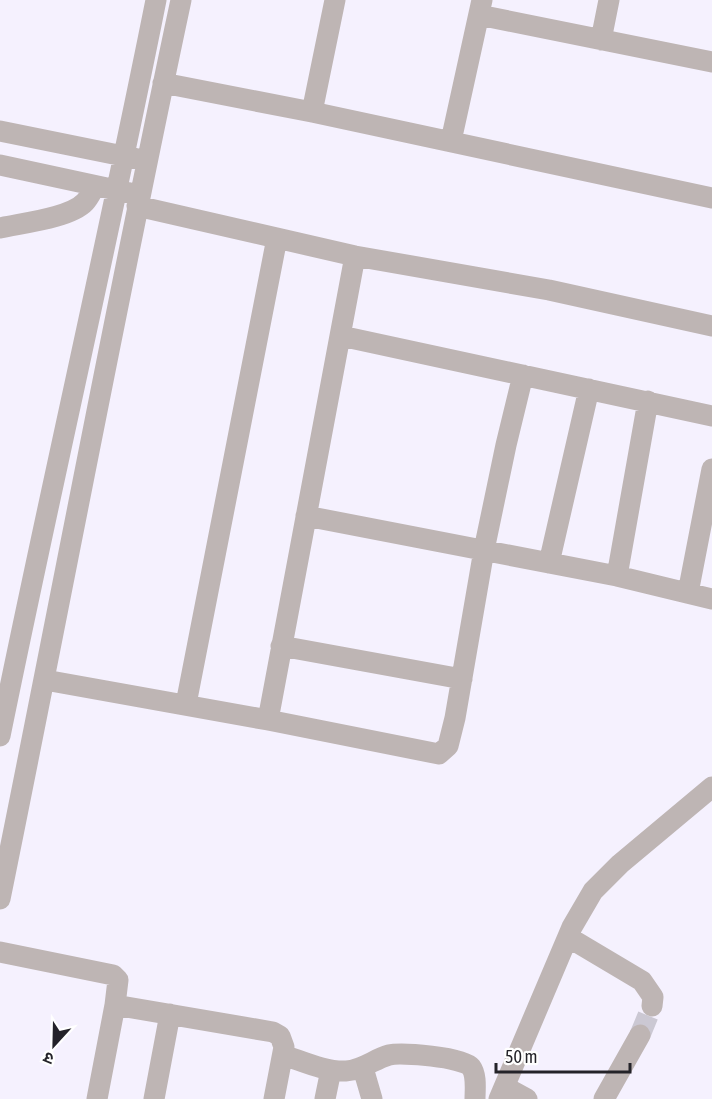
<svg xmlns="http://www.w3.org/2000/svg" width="712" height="1099" viewBox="0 0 712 1099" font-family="'Asap Condensed','Noto Sans Devanagari',sans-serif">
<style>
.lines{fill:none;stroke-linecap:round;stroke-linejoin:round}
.minor-tunnel{stroke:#cbc8d3;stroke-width:21;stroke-dasharray:21 10;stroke-linecap:butt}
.minor{stroke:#beb5b4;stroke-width:21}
</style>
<rect width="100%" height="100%" fill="#f5f1fe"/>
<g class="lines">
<path class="minor-tunnel" d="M 640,1035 L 652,1006"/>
<path class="minor" d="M 479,15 L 712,62
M 601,40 L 609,0
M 163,83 L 312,112 L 712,198
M 312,112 L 335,0
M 0,131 L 138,159
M 451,141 L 482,0
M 0,165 L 130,193
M 137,206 L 355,256 L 549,290 L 712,326
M 0,228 C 22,223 70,218 85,202 C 89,198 92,191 95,186
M 341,336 L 712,416
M 306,516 L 617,576 L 712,599
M 549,563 L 589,389
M 617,576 L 648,401
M 688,593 L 712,469
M 281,646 L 462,679
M 45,680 L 268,720 L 439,754 L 448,746 L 455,718 L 484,550 L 506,445 L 523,375
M 186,704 L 277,238
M 268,720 L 355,256
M 0,736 C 50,490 107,246 156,0
M 0,899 C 61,599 117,299 181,0
M 568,937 L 642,981 L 653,997 L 652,1006
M 0,952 L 113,975 L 118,980 L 115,1005 L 273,1032 L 280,1036 L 284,1047 L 274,1099
M 283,1055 C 302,1061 325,1072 346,1071 C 363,1070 374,1059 389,1055 C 401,1052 463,1057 471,1067 C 477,1075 475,1090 475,1099
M 363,1068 L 372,1099
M 505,1087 L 527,1099
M 97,1099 L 115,1005
M 154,1099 L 170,1014
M 325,1099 L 331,1070
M 499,1099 L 572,927 L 593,891 L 620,864 L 712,787
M 604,1099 L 640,1035"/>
</g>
<g transform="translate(54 1045) rotate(202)" stroke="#ffffff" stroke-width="4.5" paint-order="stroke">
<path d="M0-4.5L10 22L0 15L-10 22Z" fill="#242329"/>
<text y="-9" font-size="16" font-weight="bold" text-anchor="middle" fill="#242329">उ</text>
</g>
<path d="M496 1063v9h134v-9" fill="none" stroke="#242329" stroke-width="3"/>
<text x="505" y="1063" font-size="18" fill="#242329" stroke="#ffffff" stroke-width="4.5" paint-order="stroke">50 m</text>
</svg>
